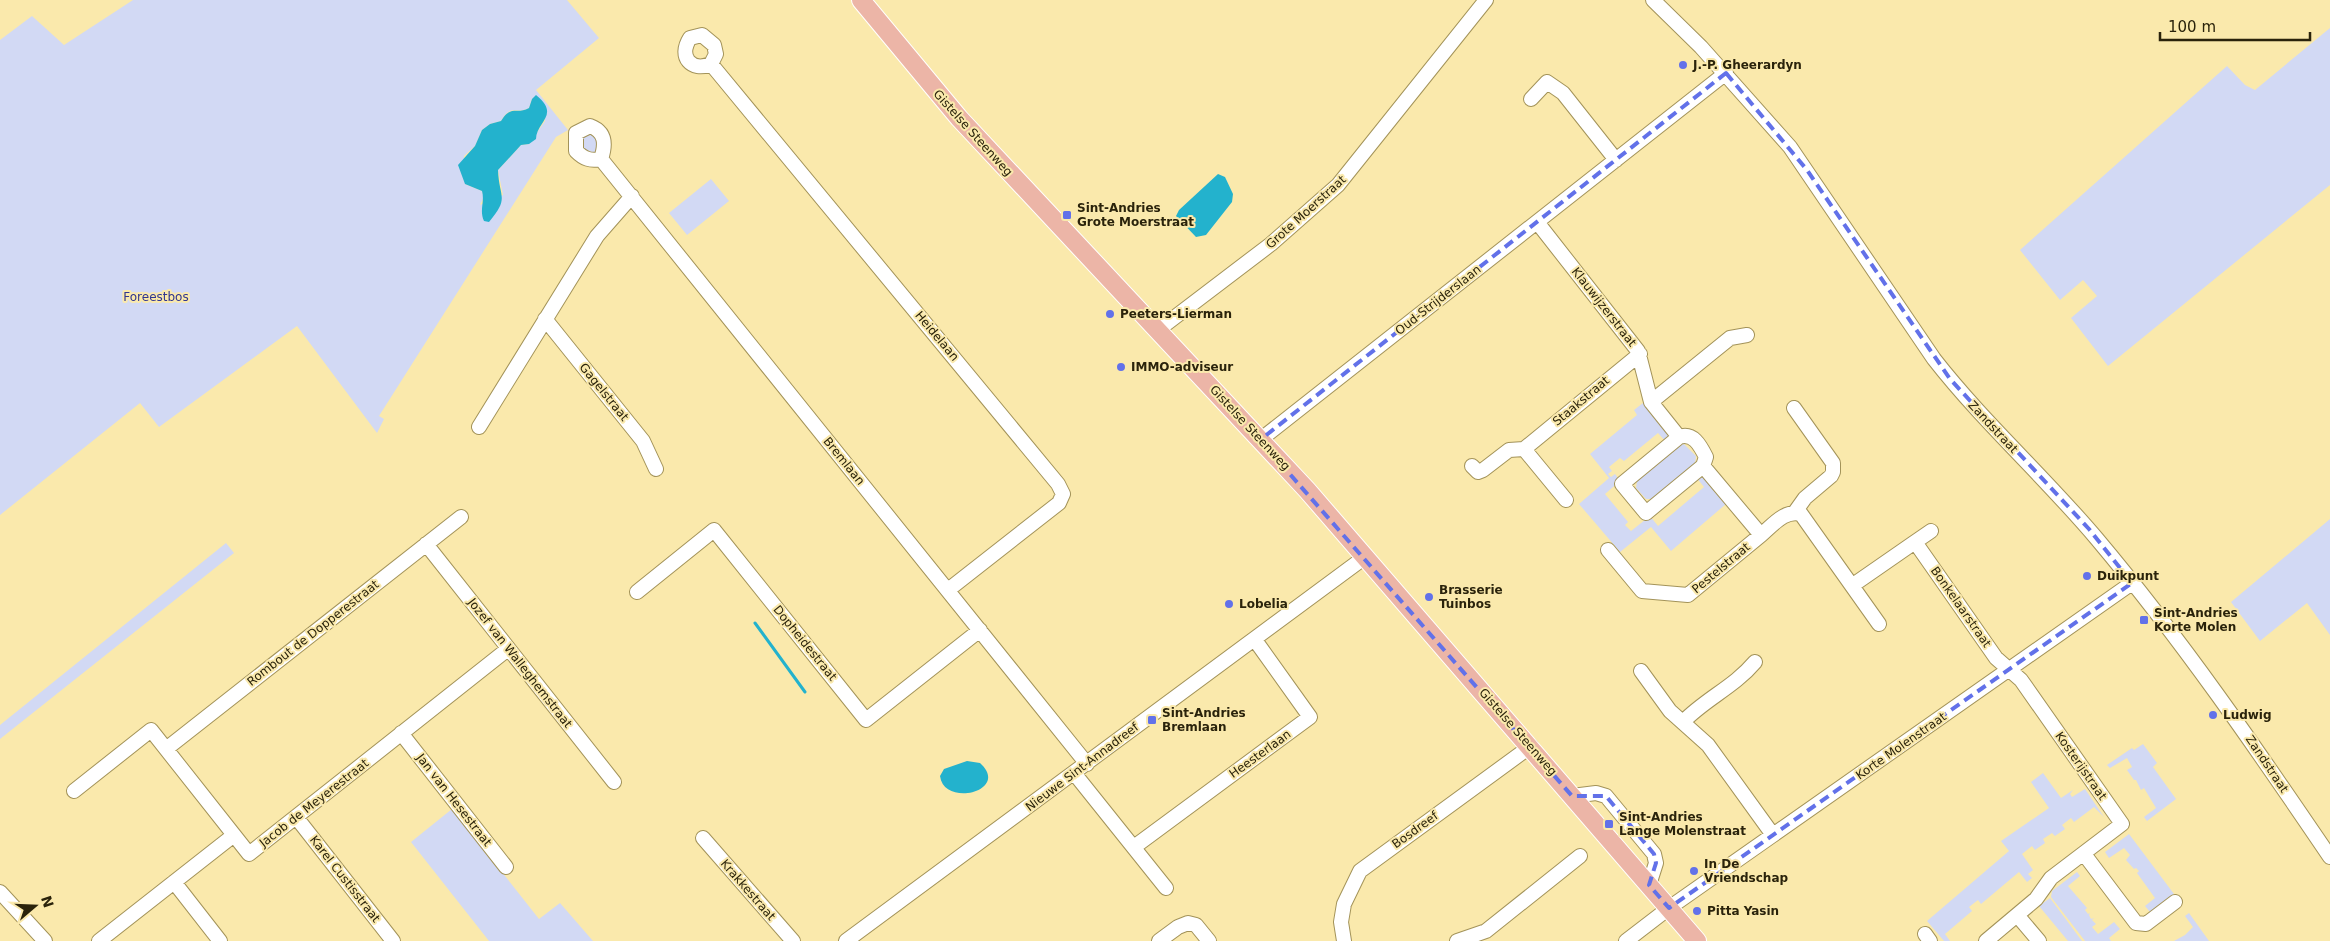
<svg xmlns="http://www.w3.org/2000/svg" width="2330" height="941" viewBox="0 0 2330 941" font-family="'DejaVu Sans',sans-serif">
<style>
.green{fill:#d2d9f4;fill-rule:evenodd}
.water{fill:#23b2cd}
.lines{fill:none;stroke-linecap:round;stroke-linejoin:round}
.stream{stroke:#23b2cd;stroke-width:3}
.minor-casing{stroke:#a39359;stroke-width:16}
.major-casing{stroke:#fff;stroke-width:20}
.minor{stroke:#fff;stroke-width:14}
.major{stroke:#ecb5a7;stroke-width:18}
.marked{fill:none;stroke:#6271e9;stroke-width:4;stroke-dasharray:10 6;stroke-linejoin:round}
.poi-dot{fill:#6271e9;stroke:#fae9ac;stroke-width:2}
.labels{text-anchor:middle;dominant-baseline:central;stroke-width:4;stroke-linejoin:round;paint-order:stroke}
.poi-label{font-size:12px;font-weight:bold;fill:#2a230b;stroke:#fae9ac;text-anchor:start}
.street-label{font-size:12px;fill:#2a230b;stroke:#fae9ac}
.park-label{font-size:12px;fill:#303691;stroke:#fae9ac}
</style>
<rect width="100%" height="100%" fill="#fae9ac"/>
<path class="green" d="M 133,0 L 567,0 L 599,38 L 536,90 L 568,130 L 556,137 L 379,416 L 384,419 L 377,433 L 297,326 L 159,427 L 140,403 L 0,515 L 0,40 L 32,16 L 64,45 ZM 532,99 L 545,110 L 545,121 L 529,144 L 521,145 L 498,170 L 503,195 L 480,205 L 484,197 L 482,191 L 465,184 L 464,156 L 475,146 L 482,130 L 490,124 L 501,121 C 511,103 517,115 529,108 Z
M 2330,28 L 2330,185 L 2108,366 L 2071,318 L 2097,296 L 2083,280 L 2060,300 L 2020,250 L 2227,66 L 2245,85 L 2255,90 Z
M 583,133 L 596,133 L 598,150 L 595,153 L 579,148 Z
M 711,179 L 729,201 L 687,235 L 669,213 Z
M 1643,403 L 1671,438 L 1666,442 L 1658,433 L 1624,461 L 1620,458 L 1609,467 L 1612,471 L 1608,474 L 1611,477 L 1615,474 L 1620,481 L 1605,494 L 1628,522 L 1625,525 L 1631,531 L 1650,516 L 1658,526 L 1704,487 L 1696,477 L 1700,473 L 1726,504 L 1671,551 L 1651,527 L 1620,552 L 1579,504 L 1609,478 L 1590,454 L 1637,415 L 1634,410 Z
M 1684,444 L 1696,456 L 1695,464 L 1653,499 L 1646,499 L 1636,488 L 1637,481 L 1680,445 Z
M 2330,519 L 2330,635 L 2307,603 L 2260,641 L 2231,602 Z
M 226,543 L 234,553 L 0,739 L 0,725 Z
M 2143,744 L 2157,763 L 2153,767 L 2176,799 L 2147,821 L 2144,817 L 2156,808 L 2144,788 L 2141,790 L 2136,780 L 2134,780 L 2127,770 L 2132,767 L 2127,758 L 2110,768 L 2107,765 L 2132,748 L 2134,750 Z
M 2043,773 L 2061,798 L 2073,790 L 2070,794 L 2072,797 L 2085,789 L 2104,817 L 2094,807 L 2074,822 L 2071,818 L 2062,825 L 2065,829 L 2055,836 L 2052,833 L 2043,839 L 2045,843 L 2035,850 L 2032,846 L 2022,854 L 2033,870 L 2028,874 L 2032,878 L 2027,882 L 2019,872 L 1981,904 L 1978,900 L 1969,907 L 1972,911 L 1945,934 L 1950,941 L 1944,941 L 1927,921 L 2009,851 L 2001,841 L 2049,808 L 2031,782 Z
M 452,809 L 539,919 L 560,903 L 593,941 L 489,941 L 411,842 Z
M 2129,834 L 2174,894 L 2150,912 L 2145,906 L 2155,898 L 2137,873 L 2139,871 L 2136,868 L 2134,869 L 2126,860 L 2130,855 L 2124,848 L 2109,858 L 2105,852 Z
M 2077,872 L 2080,876 L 2068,886 L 2087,908 L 2085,910 L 2088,914 L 2090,913 L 2089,915 L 2091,919 L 2094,918 L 2092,920 L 2096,924 L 2092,927 L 2098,934 L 2114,922 L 2120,929 L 2109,938 L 2111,941 L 2085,941 L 2051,897 L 2052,891 Z
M 2050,898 L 2082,941 L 2068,941 L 2039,906 Z
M 2189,913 L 2209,941 L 2174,941 L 2185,935 L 2193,927 L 2185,916 Z"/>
<path class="water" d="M 536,95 C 561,115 536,122 536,139 L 529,144 L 521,145 L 498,170 C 499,198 510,197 489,222 L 484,221 C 479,210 485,202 482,191 L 465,184 L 458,165 L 475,146 L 482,130 L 490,124 L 501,121 C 511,104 517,115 529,108 L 532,99 Z
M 1218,174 L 1225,177 L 1233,194 L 1232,202 L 1206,235 L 1196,237 L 1176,216 L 1179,210 Z
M 967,761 L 980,763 C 1011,791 944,808 940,776 L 944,769 Z"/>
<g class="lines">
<path class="stream" d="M 755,623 L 805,692"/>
<g class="minor-casing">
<path id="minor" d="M 1653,0 L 1701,47 L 1790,147 L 1934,359 C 1984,423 2045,477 2097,539 C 2182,640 2256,748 2330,857
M 711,64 C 691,72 678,57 690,38 L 702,35 L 714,45 L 716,54 L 711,64 L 1058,484 L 1063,494 L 1059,503 L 948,590
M 1531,99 L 1547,82 L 1563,93 L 1616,160
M 601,159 C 590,161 584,159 576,151 L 576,133 L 590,126 C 606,132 606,144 601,159 L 1087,764
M 1537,222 L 1638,351 L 1651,402 L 1679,437 C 1693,432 1700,445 1706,457 L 1703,466 L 1761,535 C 1772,526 1785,509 1801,514 L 1879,624
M 545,319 L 643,441 L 656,469
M 1158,330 L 1271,244 L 1338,185 L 1486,0
M 1651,402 L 1730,338 L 1747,335
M 1794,408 L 1833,463 L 1833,472 L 1831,476 L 1805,498 L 1795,512
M 479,427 L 597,236 L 632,196
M 1679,437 L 1622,484 L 1646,513 L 1703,466
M 1260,440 L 1726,73
M 1524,449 L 1566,500
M 1472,466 L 1478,472 L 1483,470 L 1509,450 L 1524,449 L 1640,354
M 1915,542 L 1931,531
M 426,544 L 614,782
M 1608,550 L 1642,591 L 1688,595 L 1761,535
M 1853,585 L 1915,542 L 1996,658 L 2021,680 L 2122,824 L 2051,878 L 2036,899 L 1986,941
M 637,592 L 714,530 L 866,720 L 980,630
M 1641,671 L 1670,711 L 1708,745 L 1773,835
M 1683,722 C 1705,699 1734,687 1755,662
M 401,733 L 506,867
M 166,749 L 461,517
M 1074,773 L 1166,888
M 74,791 L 151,730 L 234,835
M 1572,796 L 1596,793 L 1606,796 L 1654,854 L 1656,863 L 1649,885
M 296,817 L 393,941
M 703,838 L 793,941
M 1134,847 L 1310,717 L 1255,640
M 2084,854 L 2136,923 L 2146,924 L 2175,902
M 174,882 L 220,941
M 0,892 L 45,941
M 2017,915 L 2039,941
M 1925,934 L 1930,941
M 99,941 L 234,835 L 249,854 L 508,649
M 846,941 L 1365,557
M 1159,941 L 1178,927 L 1188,923 L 1196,925 L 1209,941
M 1344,941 L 1341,922 L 1344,904 L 1360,871 L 1531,746
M 1457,941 L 1486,931 L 1580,856
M 1626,941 L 1669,908 L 2132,583"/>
</g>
<g class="major-casing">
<path id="major" d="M 861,0 L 959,118 L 1307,490 L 1697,941"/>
</g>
<use href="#minor" class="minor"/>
<use href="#major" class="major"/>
</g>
<path class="marked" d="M 1726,73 L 1807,170 L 1950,379 L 2089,529 L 2132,583 L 1669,908 L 1649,885 L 1656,863 L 1654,854 L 1606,796 L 1572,796 L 1260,440 Z"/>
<g class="poi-dot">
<circle cx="1683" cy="65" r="5"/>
<rect x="1062" y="210" width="10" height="10" rx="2.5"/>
<circle cx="1110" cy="314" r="5"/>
<circle cx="1121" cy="367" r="5"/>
<circle cx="2087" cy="576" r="5"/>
<circle cx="1429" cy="597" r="5"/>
<circle cx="1229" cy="604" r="5"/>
<rect x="2139" y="615" width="10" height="10" rx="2.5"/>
<circle cx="2213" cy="715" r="5"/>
<rect x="1147" y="715" width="10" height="10" rx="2.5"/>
<rect x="1604" y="819" width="10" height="10" rx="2.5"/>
<circle cx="1694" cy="871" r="5"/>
<circle cx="1697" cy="911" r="5"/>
</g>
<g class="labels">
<g class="poi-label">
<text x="1693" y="65">J.-P. Gheerardyn</text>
<text x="1077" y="208">Sint-Andries<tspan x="1077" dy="14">Grote Moerstraat</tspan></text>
<text x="1120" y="314">Peeters-Lierman</text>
<text x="1131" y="367">IMMO-adviseur</text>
<text x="2097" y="576">Duikpunt</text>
<text x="1439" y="590">Brasserie<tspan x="1439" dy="14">Tuinbos</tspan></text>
<text x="1239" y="604">Lobelia</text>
<text x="2154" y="613">Sint-Andries<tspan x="2154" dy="14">Korte Molen</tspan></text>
<text x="1162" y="713">Sint-Andries<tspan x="1162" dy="14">Bremlaan</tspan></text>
<text x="2223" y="715">Ludwig</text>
<text x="1619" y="817">Sint-Andries<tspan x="1619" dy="14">Lange Molenstraat</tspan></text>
<text x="1704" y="864">In De<tspan x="1704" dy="14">Vriendschap</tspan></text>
<text x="1707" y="911">Pitta Yasin</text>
</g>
<g class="street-label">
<text transform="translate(973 133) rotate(48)">Gistelse Steenweg</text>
<text transform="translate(1306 212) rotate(-42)">Grote Moerstraat</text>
<text transform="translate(1438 300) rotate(-38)">Oud-Strijderslaan</text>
<text transform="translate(1604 307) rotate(52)">Klauwijzerstraat</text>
<text transform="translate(937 336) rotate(50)">Heidelaan</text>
<text transform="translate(604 392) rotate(51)">Gagelstraat</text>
<text transform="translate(1581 401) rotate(-40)">Staakstraat</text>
<text transform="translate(1993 427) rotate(47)">Zandstraat</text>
<text transform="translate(1250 428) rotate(47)">Gistelse Steenweg</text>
<text transform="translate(844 461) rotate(51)">Bremlaan</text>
<text transform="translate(1721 568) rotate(-40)">Pestelstraat</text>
<text transform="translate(1961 607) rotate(55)">Bonkelaarstraat</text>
<text transform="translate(313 633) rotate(-38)">Rombout de Dopperestraat</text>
<text transform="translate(805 643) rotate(51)">Dopheidestraat</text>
<text transform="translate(520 663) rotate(52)">Jozef van Walleghemstraat</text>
<text transform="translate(1518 732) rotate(49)">Gistelse Steenweg</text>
<text transform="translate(1901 746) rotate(-35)">Korte Molenstraat</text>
<text transform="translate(1260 754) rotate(-36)">Heesterlaan</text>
<text transform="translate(2267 764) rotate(56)">Zandstraat</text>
<text transform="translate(2081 766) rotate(55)">Kosterijstraat</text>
<text transform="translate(1082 767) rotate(-37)">Nieuwe Sint-Annadreef</text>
<text transform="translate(454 800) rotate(52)">Jan van Hesestraat</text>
<text transform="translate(314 803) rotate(-38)">Jacob de Meyerestraat</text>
<text transform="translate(1415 830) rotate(-36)">Bosdreef</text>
<text transform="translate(345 879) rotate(52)">Karel Custisstraat</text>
<text transform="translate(748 890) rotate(49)">Krakkestraat</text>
</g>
<g class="park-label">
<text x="156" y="297">Foreestbos</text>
</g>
</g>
<g transform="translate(35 906) rotate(71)" stroke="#fae9ac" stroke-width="4" paint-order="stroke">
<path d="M0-4L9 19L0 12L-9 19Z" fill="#2a230b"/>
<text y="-8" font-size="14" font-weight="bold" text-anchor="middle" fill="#2a230b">N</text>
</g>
<path d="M2160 32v8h150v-8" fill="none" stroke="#2a230b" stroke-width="2.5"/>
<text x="2168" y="32" font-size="15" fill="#2a230b" stroke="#fae9ac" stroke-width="4" paint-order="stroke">100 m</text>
</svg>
